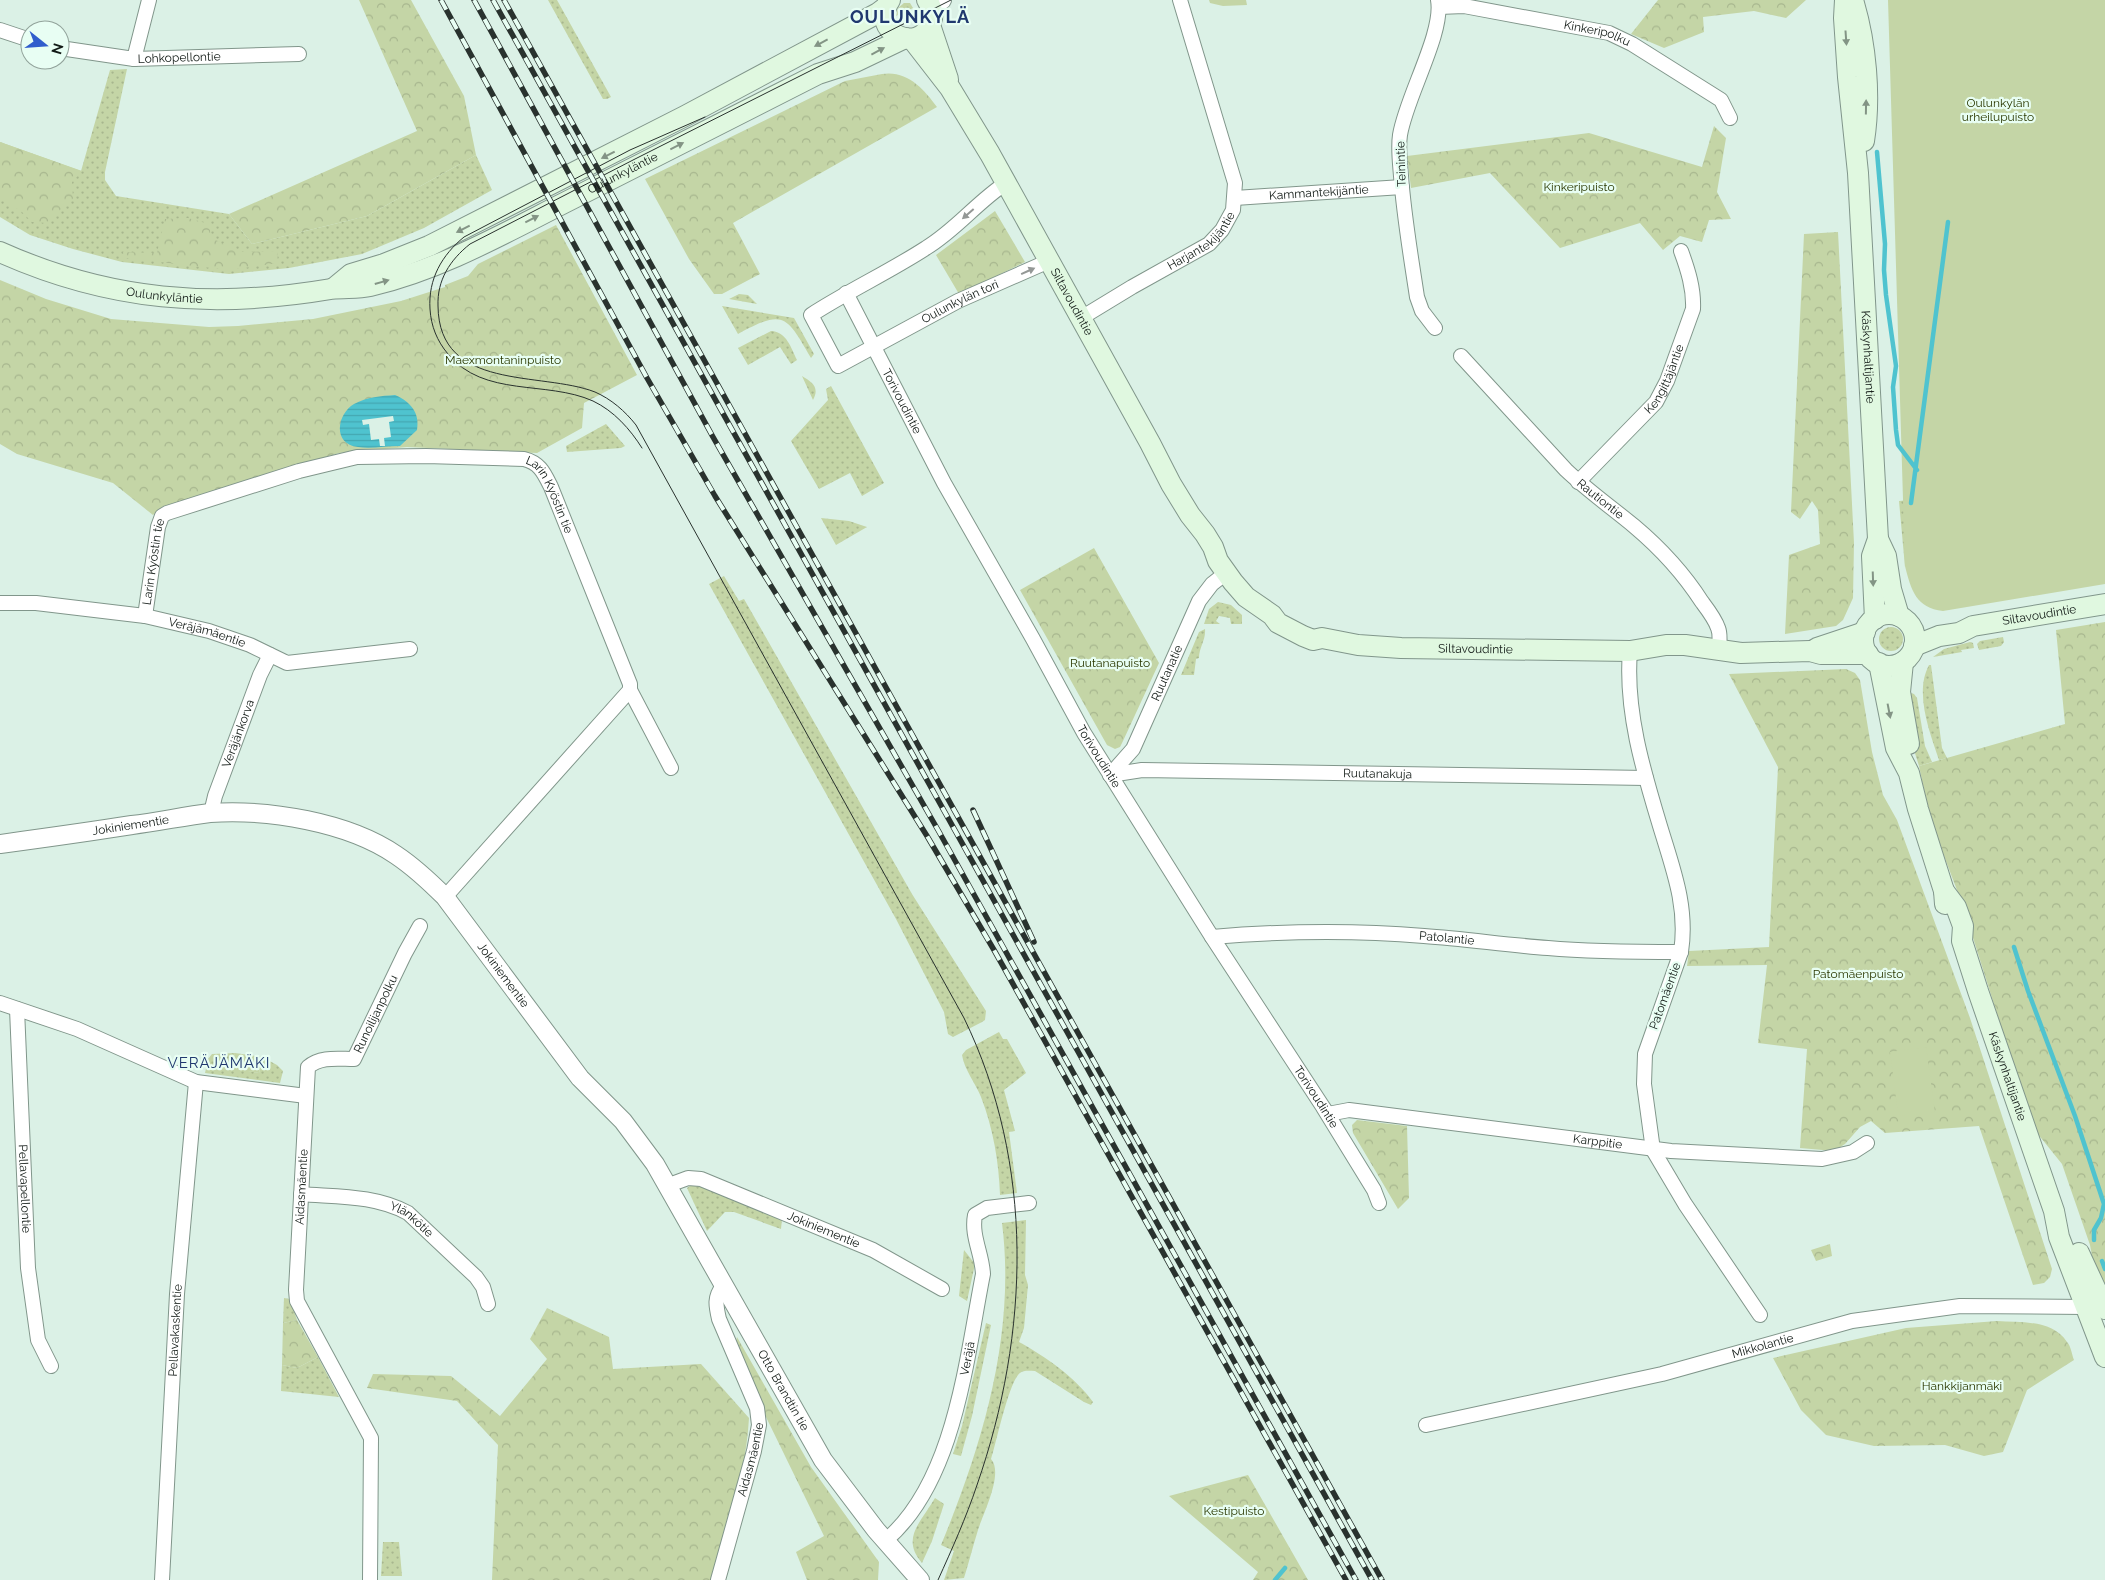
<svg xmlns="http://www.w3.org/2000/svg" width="2105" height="1580" viewBox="0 0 2105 1580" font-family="Raleway,sans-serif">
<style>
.grass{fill:url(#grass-dots)}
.forest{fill:url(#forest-crowns)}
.garden{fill:#c4d5a6}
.water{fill:url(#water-rules)}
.pier{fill:#dbf1e6}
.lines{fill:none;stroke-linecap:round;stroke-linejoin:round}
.stream{stroke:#4fc3cf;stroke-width:4.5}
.minor-casing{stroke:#81968b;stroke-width:16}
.tertiary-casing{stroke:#81968b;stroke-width:20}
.secondary-casing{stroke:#81968b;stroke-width:22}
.minor{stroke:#fff;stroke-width:14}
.tertiary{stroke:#fff;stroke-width:18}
.secondary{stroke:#e0f8e0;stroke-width:20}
.tram{stroke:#29322e;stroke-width:1}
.rail-casing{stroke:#29322e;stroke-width:5.5}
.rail{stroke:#e8fef3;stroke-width:4;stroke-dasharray:11;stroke-linecap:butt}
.oneway{fill:#839485}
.oneway2{fill:#949896}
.labels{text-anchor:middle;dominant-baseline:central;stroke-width:4.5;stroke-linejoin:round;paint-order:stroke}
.street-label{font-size:12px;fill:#121a16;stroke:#e8fef3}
.park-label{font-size:12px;fill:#2a3800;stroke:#e8fef3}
.quarter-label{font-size:15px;letter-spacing:1px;fill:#20386f;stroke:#e8fef3}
.district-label{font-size:18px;font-weight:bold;letter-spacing:1px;fill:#20386f;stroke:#e8fef3}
</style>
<defs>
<pattern id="grass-dots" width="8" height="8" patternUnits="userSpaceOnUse" patternTransform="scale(1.25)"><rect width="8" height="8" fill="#c4d5a6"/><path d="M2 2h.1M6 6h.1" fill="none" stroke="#a7b68e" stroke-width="1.8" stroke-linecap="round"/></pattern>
<pattern id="forest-crowns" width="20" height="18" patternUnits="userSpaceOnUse" patternTransform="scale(1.25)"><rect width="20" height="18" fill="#c4d5a6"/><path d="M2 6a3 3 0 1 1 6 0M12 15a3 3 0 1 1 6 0" fill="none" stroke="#a7b68e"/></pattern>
<pattern id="water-rules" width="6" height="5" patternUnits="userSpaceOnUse" patternTransform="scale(1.25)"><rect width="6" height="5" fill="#4fc3cf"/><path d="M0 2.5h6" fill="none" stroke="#44a7b1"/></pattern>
</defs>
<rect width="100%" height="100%" fill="#dbf1e6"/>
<path class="grass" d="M 548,0 L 557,0 L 611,97 L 607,99 L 603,99 Z
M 904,3 L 910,3 L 913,8 L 896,16 L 898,8 Z
M 127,69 L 105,172 L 105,180 L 116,196 L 229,214 L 252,244 L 367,216 L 476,155 L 492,190 L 424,228 L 362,254 L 289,268 L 229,274 L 122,262 L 73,249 L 30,235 L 0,217 L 0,142 L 81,171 L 110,70 Z
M 739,294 L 748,295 L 757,304 L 729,299 Z
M 722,306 L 794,318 L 814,354 L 811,358 C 786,315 784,309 738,334 Z
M 771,331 C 787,332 791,348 797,360 L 791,364 L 780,347 L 748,365 L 738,348 Z
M 802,376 C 812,382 820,387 813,400 Z
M 831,386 L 884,483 L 862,496 L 850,473 L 819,489 L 791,441 L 828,400 L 826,389 Z
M 606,424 L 625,446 L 621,448 L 567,452 L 566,446 Z
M 1918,499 L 1905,567 L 1899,501 Z
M 821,518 L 849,521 L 867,527 L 836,545 Z
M 724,576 L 739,601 L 744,599 L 912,894 L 986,1011 L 985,1020 L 982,1022 L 953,1037 L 948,1034 L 944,1012 L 896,919 L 709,584 Z
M 1218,602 L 1231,605 L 1242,615 L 1242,624 L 1231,624 L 1230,618 L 1219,616 L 1216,621 L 1220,624 L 1204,624 L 1209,609 Z
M1879 639a12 12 0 1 1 24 0a12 12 0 1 1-24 0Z
M 1205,629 C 1206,640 1199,647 1199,658 L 1196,659 L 1194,675 L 1181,675 L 1199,632 Z
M 2003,637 L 2004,642 L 2001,646 L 1979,650 L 1977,644 L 1980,641 Z
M 1970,642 L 1973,643 L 1974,648 L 1961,650 L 1962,652 L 1933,657 L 1944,649 Z
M 1929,665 L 1931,665 L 1942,748 L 1947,758 L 1939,760 C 1930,733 1914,693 1929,665 Z
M 1907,692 L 1914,694 L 1917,698 L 1925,746 L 1932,762 L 1919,766 L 1914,750 Z
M 999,1032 L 1003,1039 L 1007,1039 L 1026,1073 L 1004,1090 L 1015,1131 L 1009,1132 L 1017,1193 L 1000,1195 C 999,1162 993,1128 981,1097 C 976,1084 964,1069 962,1055 L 966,1050 Z
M 235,1053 L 233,1068 L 259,1073 L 262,1057 L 277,1065 L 283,1071 L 280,1083 L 205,1073 L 208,1059 L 212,1054 Z
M 691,1185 L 696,1185 L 782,1219 L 781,1229 L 734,1212 L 725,1212 L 707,1231 L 687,1188 Z
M 1026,1220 L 1025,1275 L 1028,1285 L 1024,1328 L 1019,1342 C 1046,1357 1075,1377 1093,1402 L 1091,1405 L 1084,1402 L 1035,1371 C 1029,1371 1024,1370 1020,1373 C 1009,1381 996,1444 991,1459 C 1004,1473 983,1514 978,1530 C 973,1546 969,1562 964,1578 L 944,1580 L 954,1551 L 941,1545 C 983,1444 1016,1333 1002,1223 Z
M 964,1250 L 975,1264 L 967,1301 L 959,1296 Z
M 284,1298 L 290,1299 L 297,1320 L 283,1323 Z
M 986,1323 L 991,1325 L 972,1416 L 961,1456 L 953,1454 L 962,1426 Z
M 318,1357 L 339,1397 L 281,1391 L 282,1365 L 297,1368 Z
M 935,1498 L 944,1504 L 932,1541 L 922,1563 C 900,1538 922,1521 935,1498 Z
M 383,1542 L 399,1542 L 402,1576 L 381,1576 Z"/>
<path class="forest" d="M 359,0 L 411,0 L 464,96 L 476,155 L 367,216 L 252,244 L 229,214 L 417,131 Z
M 1658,0 L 1806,0 L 1786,18 L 1754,11 L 1703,17 L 1704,32 L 1664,48 L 1631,34 Z
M 882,74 C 907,70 924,89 937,107 L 733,223 L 760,274 L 722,294 L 714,294 L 689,259 L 645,179 L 845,81 Z
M 1714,126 L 1726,138 L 1717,192 L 1731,219 L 1709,220 L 1702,242 L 1680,236 L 1663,250 L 1640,223 L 1560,248 L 1490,173 L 1411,188 L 1407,156 L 1589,133 L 1702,167 Z
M 0,142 L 82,171 L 72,182 L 73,199 L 63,207 L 47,223 L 32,222 L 21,211 L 0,199 Z
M 995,211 L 1025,262 L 959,294 L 936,255 Z
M 188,218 L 209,224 L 211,238 L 243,252 L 277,251 L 278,263 L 229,270 L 125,258 L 123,252 L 157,253 L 165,219 Z
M 556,225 L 637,375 L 584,403 L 582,428 L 537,453 L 407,447 L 339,453 L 162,507 L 153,515 L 113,483 L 17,454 L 0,444 L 0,280 L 46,299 L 111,319 L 209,327 L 238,326 L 313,319 L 401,301 L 445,287 L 445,285 L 468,276 L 478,264 Z
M 1838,232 L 1854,543 L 1853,598 L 1843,620 L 1836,626 L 1785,634 L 1789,555 L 1820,544 L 1818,510 L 1812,501 L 1800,519 L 1791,512 L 1804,234 Z
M 1094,548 L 1159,663 L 1123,741 L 1120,747 L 1115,749 L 1107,745 L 1020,590 Z
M 2105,622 L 2105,1285 L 2093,1261 L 2090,1245 L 2062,1164 L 2033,1128 L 1963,906 L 1930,819 L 1919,766 L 2065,724 L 2056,630 Z
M 1846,669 L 1855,673 L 1860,680 L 1872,752 L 1883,795 L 1897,820 L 1970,1018 L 2052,1269 L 2050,1277 L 2044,1283 L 2033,1285 L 1979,1126 L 1885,1133 L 1871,1121 L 1860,1127 L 1845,1144 L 1834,1151 L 1800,1148 L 1807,1049 L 1758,1043 L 1767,965 L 1687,966 L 1689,951 L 1769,947 L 1778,767 L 1729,674 Z
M 235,1053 L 262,1057 L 259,1073 L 233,1069 Z
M 1357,1120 L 1407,1126 L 1409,1198 L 1398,1209 L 1353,1133 L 1352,1125 Z
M 1830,1244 L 1832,1256 L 1816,1261 L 1811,1250 Z
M 547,1308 L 609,1337 L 613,1369 L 701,1364 L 749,1418 C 746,1474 728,1526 711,1580 L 492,1580 L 498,1445 L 457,1401 L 367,1388 L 373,1374 L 451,1376 L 500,1416 L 547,1359 L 530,1339 Z
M 297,1320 L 318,1357 L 297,1368 L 282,1365 L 283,1323 Z
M 1997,1321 C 2021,1323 2052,1319 2067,1342 C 2071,1346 2072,1355 2074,1360 L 2027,1390 L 2003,1452 L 1984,1456 L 1945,1445 L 1874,1446 L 1826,1435 L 1801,1410 L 1773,1358 L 1906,1328 Z
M 737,1337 L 811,1467 L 879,1562 L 878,1580 L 807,1580 L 796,1552 L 824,1536 L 766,1417 L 758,1393 L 735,1345 Z
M 1248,1475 L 1308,1580 L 1253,1580 L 1258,1572 L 1169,1496 Z"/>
<path class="garden" d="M 1209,0 L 1246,0 L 1247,5 L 1223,6 L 1210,3 Z
M 1888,0 L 2105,0 L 2105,584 L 1943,611 C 1916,608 1911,590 1905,566 Z
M 1926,1047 L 1935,1112 L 1901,1116 L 1898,1113 L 1890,1052 Z"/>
<path class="water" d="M 395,395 C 411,402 420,413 417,430 L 400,446 C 386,446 371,449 358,447 C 332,444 337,414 354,404 C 367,397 381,396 395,395 Z"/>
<path class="pier" d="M 393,416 L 394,421 L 389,422 L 391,437 L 384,438 L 385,446 L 380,446 L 379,439 L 371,440 L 369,424 L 363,425 L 362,420 Z"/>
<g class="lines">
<path class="stream" d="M 1877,152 L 1885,244 L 1884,270 L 1886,295 L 1896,366 L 1893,387 L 1896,430 L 1898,445 L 1917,470
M 1911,503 L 1948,222
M 2014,947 L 2028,991 L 2075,1116 L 2104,1204 L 2101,1218 L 2094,1230 L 2094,1240
M 2102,1261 L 2105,1269
M 1275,1580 L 1285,1568"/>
<g class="minor-casing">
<g id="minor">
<path id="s1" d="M 1439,7 L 1464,6 L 1609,33 L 1632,44 L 1721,100 L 1730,118"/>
<path d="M 0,30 L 30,40"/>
<path id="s2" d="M 60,48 L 134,59 L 299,54"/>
<path d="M 134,59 L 149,0"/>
<path id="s3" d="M 1006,183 C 977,202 956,230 926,248 C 889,272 848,291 811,315 L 838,366 L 958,301 L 1049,261"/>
<path id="s4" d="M 1235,198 L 1402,187"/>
<path id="s5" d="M 846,293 L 944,483 L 1033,639 L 1084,733 L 1212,937 L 1323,1107 L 1374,1190 L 1379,1203"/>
<path id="s6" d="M 1081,318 L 1132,287 L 1209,244 L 1222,230 L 1233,210 L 1235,183 L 1180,0"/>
<path d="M 1435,328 L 1422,311 L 1417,297 C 1411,257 1404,217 1401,176 C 1400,163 1398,148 1400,135 C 1406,97 1444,33 1438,0"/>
<path id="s7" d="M 1461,356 L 1566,470 C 1587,490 1611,507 1634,526 C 1659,547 1684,574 1702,602 C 1708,610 1715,619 1718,628 C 1721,635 1719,643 1719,651"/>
<path id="s8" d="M 1578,482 L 1656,402 L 1667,381 L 1693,309 C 1694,289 1688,270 1681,251"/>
<path id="s9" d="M 0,603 L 36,603 L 145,616 L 209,631 L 250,645 L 287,663 L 410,649"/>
<path id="s10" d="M 145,616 L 158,527 L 162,516 L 167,513 L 299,471 L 357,457 L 426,456 L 524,459 C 540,463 544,473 551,487 L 630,684 L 630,690 L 445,897"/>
<path d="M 1630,651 C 1625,710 1643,770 1660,826 C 1673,869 1688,907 1681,952 L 1645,1054 L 1644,1084 L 1653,1150 L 1685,1204 L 1760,1315"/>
<path d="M 630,690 L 671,768"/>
<path id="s11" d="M 1110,775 L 1142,770 L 1646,778"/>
<path id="s12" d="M 1110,775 L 1133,749 L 1199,601 L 1212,584 L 1226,573"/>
<path id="s13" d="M 211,813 L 215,796 L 260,675 L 270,655"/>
<path id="s14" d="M 1212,937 C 1282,931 1354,930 1424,936 C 1466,939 1507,945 1548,948 C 1592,952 1636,952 1681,952"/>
<path d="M 0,1003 L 77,1029 L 196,1082 L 306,1096"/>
<path id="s15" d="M 17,1009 L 28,1268 L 38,1340 L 51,1366"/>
<path id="s16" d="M 1328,1114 L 1349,1110 L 1671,1151 L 1822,1159 L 1853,1152 L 1867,1143"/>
<path id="s17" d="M 669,1185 L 688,1178 L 701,1179 L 873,1250 L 942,1289"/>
<path id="s18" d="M 301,1194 C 337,1197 375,1195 408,1213 L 476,1277 L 483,1287 L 488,1304"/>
<path id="s19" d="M 1426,1425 L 1662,1374 L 1852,1321 L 1960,1306 L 2087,1307"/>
<path id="s20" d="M 885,1541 C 955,1482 966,1360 983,1274 C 982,1253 971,1236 975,1215 L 987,1208 L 1029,1203"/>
<path id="s21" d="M 162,1580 L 177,1294 L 196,1082"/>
<path id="s22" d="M 370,1580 L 371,1438 L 297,1301 L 296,1290 L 308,1067 C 321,1056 338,1059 354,1059 L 405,953 L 420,926"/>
<path id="s23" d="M 718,1580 L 754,1451 L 759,1425 L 757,1408 L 719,1319 C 716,1306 714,1297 723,1286"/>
</g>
</g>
<g class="tertiary-casing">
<g id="tertiary">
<path d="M 931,6 L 942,0"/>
<path id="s24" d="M 0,844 C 44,838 88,832 132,825 C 158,822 184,816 210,813 C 268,809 348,822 396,855 C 414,867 430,882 445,897 L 580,1078 L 623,1121 L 655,1164 L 823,1460 L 876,1530 L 920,1580"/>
</g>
</g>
<g class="secondary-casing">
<g id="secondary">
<path d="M 890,0 C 868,32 920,56 931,22 C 934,14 932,7 927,0"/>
<path id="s25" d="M 1845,0 L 1844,18 L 1848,77 L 1858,173 L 1878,539 L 1872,556 L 1875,619"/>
<path d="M 1853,0 C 1866,43 1871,96 1864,141"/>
<path d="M 930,25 L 948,79"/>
<path id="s26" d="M 912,39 L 950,88 L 990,154 L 1150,443 L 1171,484 L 1190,515 L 1205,534 L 1213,547 L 1218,561 L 1233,582 L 1246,597 L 1272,615 L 1278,623 L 1303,636 L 1313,640 L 1322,638 L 1358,645 L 1401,648 L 1630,651 L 1666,645 L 1685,645 L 1741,653 L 1810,651 L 1821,654 L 1868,654"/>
<path id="s27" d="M 0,252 C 109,301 213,309 331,289 C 344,287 357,289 370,286 C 439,270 501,235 564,203 C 648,160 733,117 818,74 L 855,62 L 905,38"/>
<path d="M 334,288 L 351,274 L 384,264 L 429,246 L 685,116 L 878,13 L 886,7"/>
<path d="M 1878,539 L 1886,556 L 1891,589 L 1899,616"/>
<circle cx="1889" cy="640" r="26"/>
<path id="s28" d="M 1914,646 L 1939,636 L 1959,633 L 1973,626 L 2105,604"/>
<path d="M 1817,648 L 1865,632"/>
<path d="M 1903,662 L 1900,692 L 1909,744"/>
<path d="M 1879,663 L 1896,748 L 1909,773 L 1918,809 L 1944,891 L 1945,904"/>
<path id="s29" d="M 1944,891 L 1956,907 L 1963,926 L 1962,941 L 1978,991 L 2054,1211 L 2059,1237 L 2105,1357"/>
<path d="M 2079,1253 L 2105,1309"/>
</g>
</g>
<use href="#minor" class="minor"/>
<use href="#tertiary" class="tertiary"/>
<use href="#secondary" class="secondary"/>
<path class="tram" d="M 642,448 C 630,429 614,411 593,401 C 546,380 484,398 448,354 C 437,341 431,326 430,309 C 428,279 442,255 464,237 L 630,150 L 705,117
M 938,1580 C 952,1549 966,1518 977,1485 C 1030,1333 1035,1164 964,1018 L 636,425 C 625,411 611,399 595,392 C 541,371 439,392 438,306 C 437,280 450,260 470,244 L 635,159 L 951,0"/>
<g class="rail-casing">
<path id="rail" d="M 441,0 L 647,378 L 715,496 L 927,836 L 994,950 L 1346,1580
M 474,0 L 713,437 L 938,830 L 1356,1580
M 493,0 L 1372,1580
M 504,0 L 1382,1580
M 973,810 L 1034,942"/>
</g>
<use href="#rail" class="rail"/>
</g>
<defs><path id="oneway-solid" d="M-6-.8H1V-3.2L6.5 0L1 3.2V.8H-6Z" transform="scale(1.25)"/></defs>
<g class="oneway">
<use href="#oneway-solid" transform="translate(1846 38) rotate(86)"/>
<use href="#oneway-solid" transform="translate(821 43) rotate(152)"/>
<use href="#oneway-solid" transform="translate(878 51) rotate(-28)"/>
<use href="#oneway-solid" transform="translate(1866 107) rotate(-89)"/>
<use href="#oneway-solid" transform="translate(677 146) rotate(-27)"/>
<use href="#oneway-solid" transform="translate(608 155) rotate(153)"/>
<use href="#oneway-solid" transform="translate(532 219) rotate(-27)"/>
<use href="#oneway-solid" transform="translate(463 229) rotate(153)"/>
<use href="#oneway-solid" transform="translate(382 282) rotate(-16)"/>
<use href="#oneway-solid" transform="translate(1873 579) rotate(88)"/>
<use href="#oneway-solid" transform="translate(1889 711) rotate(79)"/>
</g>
<g class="oneway2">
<use href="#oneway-solid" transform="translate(968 214) rotate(139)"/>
<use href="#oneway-solid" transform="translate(1028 271) rotate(-24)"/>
</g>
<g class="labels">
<g class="street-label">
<text stroke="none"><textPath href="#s1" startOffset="161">Kinkeripolku</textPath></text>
<text stroke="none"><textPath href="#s2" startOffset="120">Lohkopellontie</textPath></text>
<text transform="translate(1401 164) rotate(-92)">Teinintie</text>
<text stroke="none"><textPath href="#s27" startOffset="655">Oulunkyläntie</textPath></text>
<text stroke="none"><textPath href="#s4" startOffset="84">Kammantekijäntie</textPath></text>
<text stroke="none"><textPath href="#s6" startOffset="144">Harjantekijäntie</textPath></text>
<text stroke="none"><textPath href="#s27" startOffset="171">Oulunkyläntie</textPath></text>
<text stroke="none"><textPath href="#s26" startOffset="308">Siltavoudintie</textPath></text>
<text stroke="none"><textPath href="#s3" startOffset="432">Oulunkylän tori</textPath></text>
<text stroke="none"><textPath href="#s25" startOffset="358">Käskynhaltijantie</textPath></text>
<text stroke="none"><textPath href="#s8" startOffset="136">Kengittäjäntie</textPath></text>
<text stroke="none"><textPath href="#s5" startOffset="122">Torivoudintie</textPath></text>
<text stroke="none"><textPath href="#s10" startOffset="519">Larin Kyöstin tie</textPath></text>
<text stroke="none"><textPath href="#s7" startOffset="200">Rautiontie</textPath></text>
<text stroke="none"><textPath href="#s10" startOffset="55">Larin Kyöstin tie</textPath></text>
<text stroke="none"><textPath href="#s28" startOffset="130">Siltavoudintie</textPath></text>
<text stroke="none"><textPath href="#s9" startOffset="210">Veräjämäentie</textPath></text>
<text stroke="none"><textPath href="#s26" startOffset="896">Siltavoudintie</textPath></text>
<text stroke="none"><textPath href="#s12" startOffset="118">Ruutanatie</textPath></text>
<text stroke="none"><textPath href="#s13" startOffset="84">Veräjänkorva</textPath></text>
<text stroke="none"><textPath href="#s5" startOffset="528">Torivoudintie</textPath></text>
<text stroke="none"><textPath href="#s11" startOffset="268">Ruutanakuja</textPath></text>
<text stroke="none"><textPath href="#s24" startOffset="132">Jokiniementie</textPath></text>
<text stroke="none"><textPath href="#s14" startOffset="235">Patolantie</textPath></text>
<text stroke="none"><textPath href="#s24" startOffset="568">Jokiniementie</textPath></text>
<text transform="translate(1665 996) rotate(-70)">Patomäentie</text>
<text stroke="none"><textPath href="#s22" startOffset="630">Runoilijanpolku</textPath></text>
<text stroke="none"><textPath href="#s29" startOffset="198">Käskynhaltijantie</textPath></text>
<text stroke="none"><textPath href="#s5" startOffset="932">Torivoudintie</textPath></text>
<text stroke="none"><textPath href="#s16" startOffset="272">Karppitie</textPath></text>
<text stroke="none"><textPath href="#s22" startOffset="412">Aidasmäentie</textPath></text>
<text stroke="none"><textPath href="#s15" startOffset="180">Pellavapellontie</textPath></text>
<text stroke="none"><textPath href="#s18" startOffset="116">Ylänkötie</textPath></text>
<text stroke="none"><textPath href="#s17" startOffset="166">Jokiniementie</textPath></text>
<text stroke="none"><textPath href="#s21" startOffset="250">Pellavakaskentie</textPath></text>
<text stroke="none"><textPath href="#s19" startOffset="346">Mikkolantie</textPath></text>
<text stroke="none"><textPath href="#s20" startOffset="204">Veräjä</textPath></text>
<text stroke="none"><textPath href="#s24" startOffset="1071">Otto Brandtin tie</textPath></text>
<text stroke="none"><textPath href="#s23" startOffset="125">Aidasmäentie</textPath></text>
</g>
<g class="park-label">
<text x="1998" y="103">Oulunkylän<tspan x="1998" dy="14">urheilupuisto</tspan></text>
<text x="1579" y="187">Kinkeripuisto</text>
<text x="503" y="360">Maexmontaninpuisto</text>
<text x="1110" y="663">Ruutanapuisto</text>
<text x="1858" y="974">Patomäenpuisto</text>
<text x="1962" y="1386">Hankkijanmäki</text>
<text x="1234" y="1511">Kestipuisto</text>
</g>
<g class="quarter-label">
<text x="219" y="1063">VERÄJÄMÄKI</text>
</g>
<g class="district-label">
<text x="910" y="16">OULUNKYLÄ</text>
</g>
</g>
<g transform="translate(45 45) rotate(107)"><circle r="24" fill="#e8fef3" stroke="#92a39b"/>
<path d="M0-4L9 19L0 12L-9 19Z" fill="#315dcc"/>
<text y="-8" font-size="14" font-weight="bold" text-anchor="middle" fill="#121a16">N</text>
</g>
</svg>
